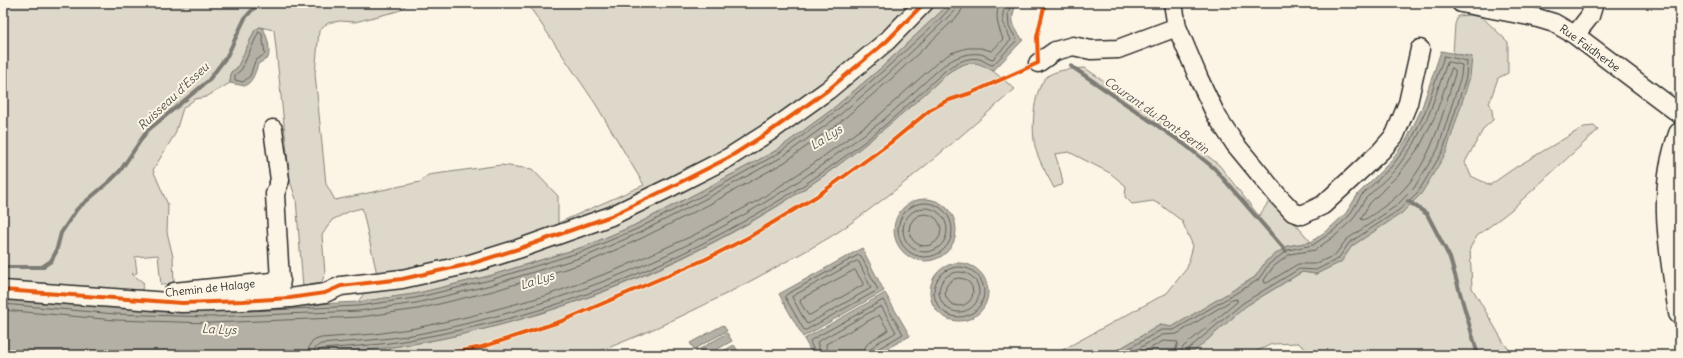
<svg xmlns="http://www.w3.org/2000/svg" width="1683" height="358" viewBox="0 0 1683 358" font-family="Delius,sans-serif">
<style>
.green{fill:#ded8ca;stroke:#84827a}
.water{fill:#b4b0a5;stroke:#7d7b74}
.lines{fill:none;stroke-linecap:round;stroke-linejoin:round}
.shore{stroke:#62605c;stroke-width:1}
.stream{stroke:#7d7b74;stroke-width:4}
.minor-casing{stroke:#2b2b2b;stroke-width:21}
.major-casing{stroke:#2b2b2b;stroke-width:25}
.minor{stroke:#fcf5e5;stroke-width:18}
.major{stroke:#fcf5e5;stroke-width:22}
.cycleway-casing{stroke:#fcf5e5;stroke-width:6}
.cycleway{stroke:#e8590c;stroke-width:4}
.labels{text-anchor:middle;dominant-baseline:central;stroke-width:4;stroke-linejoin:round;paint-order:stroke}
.street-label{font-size:11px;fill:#2b2b2b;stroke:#fcf5e5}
.water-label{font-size:12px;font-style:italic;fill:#545350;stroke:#fcf5e5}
</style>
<rect width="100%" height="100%" fill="#fcf5e5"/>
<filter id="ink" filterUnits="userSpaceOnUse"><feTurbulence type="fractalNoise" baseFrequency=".025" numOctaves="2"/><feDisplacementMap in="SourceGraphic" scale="8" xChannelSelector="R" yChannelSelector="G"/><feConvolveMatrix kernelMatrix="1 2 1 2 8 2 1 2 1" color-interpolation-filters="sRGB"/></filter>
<g filter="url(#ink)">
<path class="green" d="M 3,3 L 409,3 L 398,11 L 355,22 L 340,21 L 328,23 L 319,31 L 315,74 L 326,184 L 335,200 L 420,182 L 428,175 L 501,165 L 532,169 L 558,196 L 558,223 L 644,185 L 595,103 L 527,3 L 950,3 L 881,68 L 830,111 L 777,150 L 703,190 L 635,225 L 586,246 L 489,276 L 414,294 L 358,302 L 377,274 L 362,208 L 350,211 L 332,220 L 322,235 L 325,274 L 321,284 L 303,287 L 296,199 L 290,181 L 274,30 L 260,27 L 255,30 L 237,68 L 231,72 L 230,83 L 206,97 L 195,99 L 183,108 L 175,134 L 153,170 L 168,205 L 167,232 L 173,257 L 174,284 L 161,285 L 158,255 L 135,257 L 137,273 L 132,274 L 144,283 L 140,295 L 3,295 Z
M 1469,15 L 1482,17 L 1508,42 L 1508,73 L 1498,78 L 1489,104 L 1492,110 L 1493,120 L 1484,128 L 1465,162 L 1471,176 L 1490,185 L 1516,167 L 1584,127 L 1594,126 L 1598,130 L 1511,210 L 1477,236 L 1470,248 L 1472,288 L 1504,343 L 1513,355 L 1314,355 L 1298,343 L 1272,344 L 1255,352 L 1254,355 L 1187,355 L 1197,349 L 1246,306 L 1302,272 L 1316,274 L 1341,262 L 1352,246 L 1402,213 L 1472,57 L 1453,53 L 1455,24 L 1458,16 Z
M 967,63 L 980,63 L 993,71 L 1015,89 C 962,135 909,182 851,223 C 827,241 799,254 773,269 C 714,301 653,332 589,355 L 294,355 C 336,353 377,350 418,343 C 561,318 703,260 822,177 C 867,145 908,109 949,72 L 959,66 Z
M 1085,68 L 1179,133 L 1219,165 L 1259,216 L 1272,197 L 1311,242 L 1287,246 L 1266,261 L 1255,277 L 1172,327 L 1160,325 L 1109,355 L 1053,355 L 1167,293 L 1187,268 L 1193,246 L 1182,221 L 1161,205 L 1153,201 L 1132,204 L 1125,197 L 1126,186 L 1110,173 L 1069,152 L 1055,154 L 1061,173 L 1063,184 L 1054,188 C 1048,176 1037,158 1035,146 C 1031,129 1033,85 1049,75 C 1060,69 1073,69 1085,68 Z"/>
<path class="water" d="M 950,3 L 1017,3 C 1009,20 1013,26 1023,40 L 993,71 C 975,60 968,60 949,72 C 908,109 867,145 823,176 C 697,264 529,331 377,349 C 317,355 258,355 198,355 C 133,355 68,355 3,355 L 3,295 L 297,305 L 358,302 L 414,294 L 489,276 L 586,246 L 635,225 L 703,190 L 777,150 L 830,111 L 881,68 Z
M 260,27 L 263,28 C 267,36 271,48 268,58 L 258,64 C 255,73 253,81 245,86 L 230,83 L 231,72 L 237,68 L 255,30 Z
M 1441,51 L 1472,57 L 1470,77 L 1446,153 L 1421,194 L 1402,213 L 1352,246 L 1341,262 L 1316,274 L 1302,272 L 1246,306 L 1197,349 L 1187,355 L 1109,355 L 1160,325 L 1172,327 L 1255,277 L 1266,261 L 1287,246 L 1311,242 L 1330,228 L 1346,213 L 1358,194 L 1388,164 L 1407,139 L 1421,110 Z
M894 230a31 31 0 1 1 62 0a31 31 0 1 1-62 0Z
M 862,248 L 884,291 L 803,337 L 779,294 Z
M930 292a29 29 0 1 1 58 0a29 29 0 1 1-58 0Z
M 885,293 L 910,336 L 875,355 L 813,355 L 804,339 Z
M 723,325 L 727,331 L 694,349 L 690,343 Z
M 727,333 L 732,341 L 707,355 L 697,355 L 695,352 Z
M 734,345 L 738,351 L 730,355 L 716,355 Z"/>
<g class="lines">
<path class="shore" d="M 259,32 L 262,34 L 265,54 L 255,61 L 250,76 L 243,82 L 235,80 L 235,75 L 241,70 Z
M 1449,62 L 1462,65 L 1461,76 L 1438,149 L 1414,188 L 1396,206 L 1346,240 L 1335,255 L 1315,264 L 1298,264 L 1267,283 L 1265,283 L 1264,280 L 1273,267 L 1290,254 L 1315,250 L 1336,235 L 1353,219 L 1365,199 L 1395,170 L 1414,144 L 1429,114 L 1447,63 Z
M 1452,68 L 1455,70 L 1455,74 C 1439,125 1429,176 1382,208 C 1376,212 1368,219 1362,220 L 1361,218 L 1370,203 L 1399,174 L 1420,146 L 1435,116 Z
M898 230a27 27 0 1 1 54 0a27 27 0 1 1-54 0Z
M903 230a22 22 0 1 1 44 0a22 22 0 1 1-44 0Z
M909 230a16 16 0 1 1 32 0a16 16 0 1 1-32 0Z
M 859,255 L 861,256 L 878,290 L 806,330 L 804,330 L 785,297 L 786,295 Z
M 857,261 L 859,262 L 871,288 L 808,324 L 806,323 L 792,297 Z
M934 292a25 25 0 1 1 50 0a25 25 0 1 1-50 0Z
M 855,270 L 863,283 L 863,285 L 810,315 L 808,315 L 800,302 L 801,299 Z
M939 292a20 20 0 1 1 40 0a20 20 0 1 1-40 0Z
M945 292a14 14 0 1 1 28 0a14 14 0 1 1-28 0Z
M 3,304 L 115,314 L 210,317 L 359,311 L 416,303 L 491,285 L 589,255 L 639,233 L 707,198 L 782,157 L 836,118 L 887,75 L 944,21 L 955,10 L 957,3
M 3,310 L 115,320 L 210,323 L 360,317 L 418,309 L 493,291 L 591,261 L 642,238 L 710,204 L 785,162 L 840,122 L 891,79 L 959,15 L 962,9 L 963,3
M 248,311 L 358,306 L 415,298 L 490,280 L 587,250 L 637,229 L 705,194 L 779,153 L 832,114 L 883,71 L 941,18 L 951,7 L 952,3
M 307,355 L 310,344 L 315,340 L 321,338 L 375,334 L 416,328 L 471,316 L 545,296 L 616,270 L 692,236 L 759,200 L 813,164 L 876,118 L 939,61 L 951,53 L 967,48 L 981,48 L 992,51 L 1003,39 C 998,27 994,15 1000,3
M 313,355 L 315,348 L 321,344 C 353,341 386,340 418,334 C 570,305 717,244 841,151 C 854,141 868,132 881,122 C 902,104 922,84 943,66 C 954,58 966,52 981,54 C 985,55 988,58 993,59 L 1011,40 C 1005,25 998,20 1007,3
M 318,355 L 319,351 L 322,349 C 354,346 387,345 419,338 C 463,330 507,320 549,307 C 666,269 789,205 884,126 C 905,108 926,88 947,69 C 956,63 970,55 982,60 C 986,62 989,65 993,65 L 1017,40 L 1009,27 L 1008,13 L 1012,3
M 816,355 L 810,342 L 811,340 L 883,300 L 903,334 L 876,350 L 874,355
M 821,355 L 817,342 L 881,306 L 896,332 C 888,339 870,342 869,355
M 827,355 L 826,344 L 879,315 L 888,330 C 878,338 864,340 863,355
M 1117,355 L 1161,330 L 1174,330 L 1258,280 L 1269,264 L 1288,250 L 1313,245 L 1333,231 L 1349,216 L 1361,196 L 1391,167 L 1411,141 L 1425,112 L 1444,56 L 1467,61 L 1466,77 L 1443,151 L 1418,192 L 1399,210 L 1349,243 L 1338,259 L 1316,270 L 1299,269 L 1243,303 L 1187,350 L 1185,355
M 1127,355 L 1162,335 L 1177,334 L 1232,300 L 1237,299 L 1237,302 L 1183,347 L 1180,355
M 1139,355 L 1163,341 L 1178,342 L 1174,355"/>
<path class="stream" d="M 1071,66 L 1184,144 L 1214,168 L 1286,251
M 1408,201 L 1427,214 L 1450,258 L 1478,355
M 3,267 L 42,267 L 51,261 L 56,252 L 61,233 L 77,209 L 110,181 L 120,171 L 147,131 L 208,81 L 227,56 L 245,18 L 253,9 L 261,4 L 268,3"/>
<g class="minor-casing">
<path id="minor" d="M 1173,3 L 1177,27 L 1199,79 L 1216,115 L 1235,144 L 1277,195 L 1293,212 L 1302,215 L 1323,205 L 1381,151 L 1395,135 L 1408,103 L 1420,49
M 1461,3 L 1534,17 L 1554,23 L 1575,35 L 1680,114
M 1575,35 L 1590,16 L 1594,3
M 1038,63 L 1055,51 L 1073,46 L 1091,50 L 1118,49 L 1177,27
M 273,129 L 280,180 L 275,194 L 281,298
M 3,290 L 182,303 L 243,301 L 290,298 L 325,293 L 341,286 L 402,279 L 470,264 L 518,249 L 611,216 L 669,188 L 728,158 L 772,130 L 828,90 L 887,41 L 924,3
M 174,292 L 281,281"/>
</g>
<g class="major-casing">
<path id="major" d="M 1680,134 C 1658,195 1671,251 1680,313"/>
</g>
<use href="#minor" class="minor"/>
<use href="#major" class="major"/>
<g class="cycleway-casing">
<path id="cycleway" d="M 3,290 L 182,303 L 243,301 L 290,298 L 325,293 L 341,286 L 402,279 L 470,264 L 518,249 L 611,216 L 669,188 L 728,158 L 772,130 L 828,90 L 887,41 L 924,3
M 440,355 L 482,347 L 562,321 L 706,259 L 749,237 L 817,196 L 890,143 L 930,110 L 946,101 L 971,93 L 1038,63 L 1037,37 L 1045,3"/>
</g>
<use href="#cycleway" class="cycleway"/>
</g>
</g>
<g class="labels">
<g class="street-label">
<text transform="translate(1590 48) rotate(36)">Rue Faidherbe</text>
<text transform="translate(210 288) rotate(-6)">Chemin de Halage</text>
</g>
<g class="water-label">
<text transform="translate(173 96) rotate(-43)">Ruisseau d'Esseu</text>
<text transform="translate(1157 115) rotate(35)">Courant du Pont Bertin</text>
<text transform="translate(826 137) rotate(-32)">La Lys</text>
<text transform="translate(537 280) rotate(-17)">La Lys</text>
<text transform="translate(219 329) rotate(3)">La Lys</text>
</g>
</g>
<rect width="1683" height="358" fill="none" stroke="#fcf5e5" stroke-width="16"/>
<rect x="8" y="8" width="1667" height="342" fill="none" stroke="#2b2b2b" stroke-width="1.5" filter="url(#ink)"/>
</svg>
